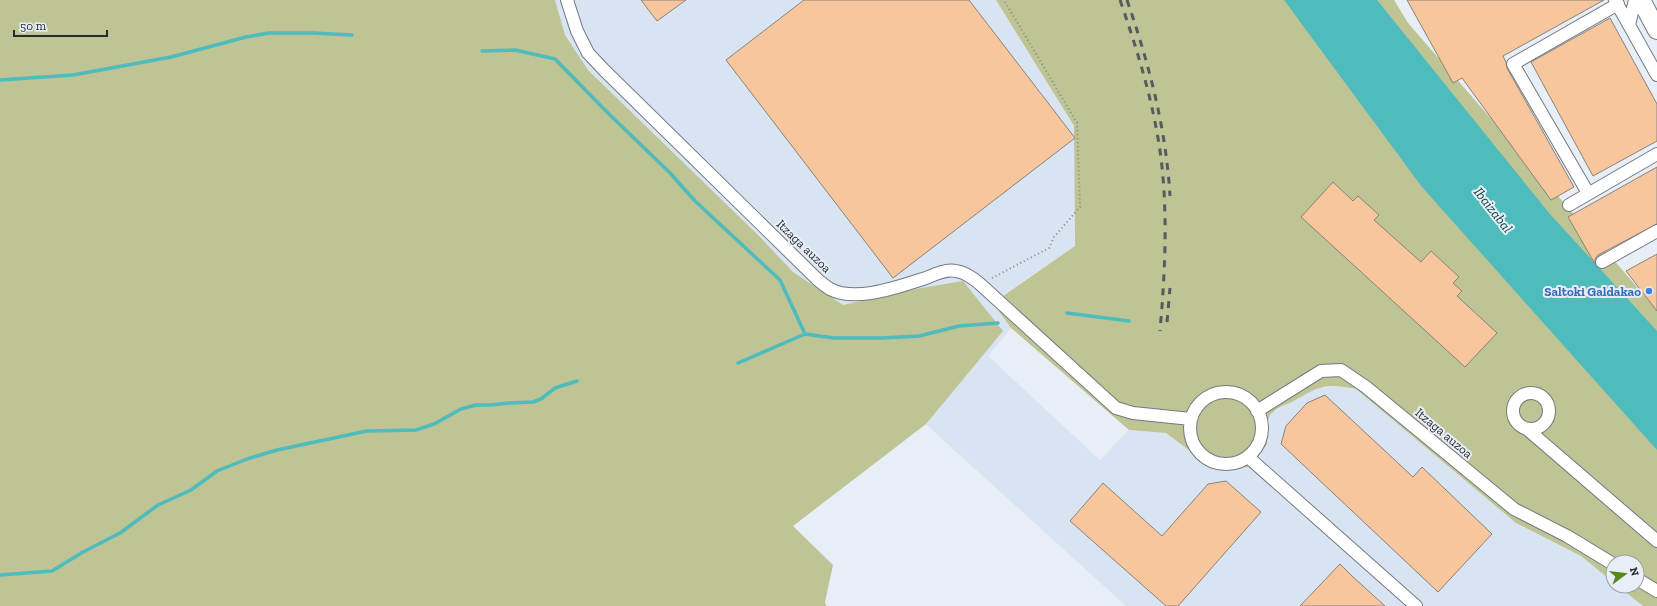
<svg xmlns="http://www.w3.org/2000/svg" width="1657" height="606" viewBox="0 0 1657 606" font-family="'Zilla Slab',serif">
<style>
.built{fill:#d9e4f2}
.green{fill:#bec494}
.water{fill:#4ebbbc}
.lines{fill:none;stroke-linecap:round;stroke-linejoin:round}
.stream{stroke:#4ebbbc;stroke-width:3.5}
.building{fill:#f7c69c;stroke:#89827c}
.minor-casing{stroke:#747a81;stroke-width:14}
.highway-casing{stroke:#747a81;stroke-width:20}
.path{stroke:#84888e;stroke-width:2;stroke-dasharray:1 3;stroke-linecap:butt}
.minor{stroke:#fff;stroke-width:12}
.highway{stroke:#fff;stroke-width:18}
.rail{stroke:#575a5e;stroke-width:3;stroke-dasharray:7 7;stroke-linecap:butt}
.shop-dot{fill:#3f7fe0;stroke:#e8eef6;stroke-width:1.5}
.labels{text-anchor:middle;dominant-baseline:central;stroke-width:4;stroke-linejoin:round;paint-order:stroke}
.street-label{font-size:13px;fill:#282a2d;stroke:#e8eef6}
.shop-label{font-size:13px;font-weight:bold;fill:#366cbe;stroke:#e8eef6;text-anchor:end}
.water-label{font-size:14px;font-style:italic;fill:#0d4040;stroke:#e8eef6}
</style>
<rect width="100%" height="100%" fill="#e8eef6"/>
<path class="built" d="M 519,0 L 996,0 L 1074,126 L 1075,246 L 993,302 L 1011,328 L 988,356 L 1100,460 L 1129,430 L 1166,433 L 1210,466 L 1219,469 L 1267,444 L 1266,429 L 1272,413 L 1285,405 L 1318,387 L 1338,385 L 1356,389 L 1516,523 L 1581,556 L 1613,582 L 1613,586 L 1618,586 L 1643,606 L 1126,606 L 541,75 Z"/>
<path class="green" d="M 0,0 L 555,0 L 565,35 L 588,70 L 760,237 L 793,272 L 843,305 L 921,288 L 963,281 L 1003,331 L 926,424 L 793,526 L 833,565 L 825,602 L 826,606 L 0,606 Z
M 996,0 L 1394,0 L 1408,23 L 1657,310 L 1657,606 L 1643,606 L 1618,586 L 1637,586 L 1637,562 L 1613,562 L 1613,582 L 1581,556 L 1516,523 L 1356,389 C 1323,382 1318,387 1290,403 C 1284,405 1275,409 1271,414 C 1265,423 1267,434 1267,444 L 1248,467 L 1220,469 L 1210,466 L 1166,433 L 1129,430 L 1011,328 L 993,303 L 1075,246 L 1074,126 Z"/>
<path class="water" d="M 1284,0 L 1377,0 L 1549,213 L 1657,331 L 1657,450 L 1422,187 Z"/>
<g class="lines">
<path class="stream" d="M 482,51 L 515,50 L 555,59 L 609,114 L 670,173 L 695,201 L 780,280 L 805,334
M 0,80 L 73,75 L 171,57 L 246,37 L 269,33 L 313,33 L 352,35
M 1067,313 L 1129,321
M 738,363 L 805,334 L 834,338 L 882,338 L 919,336 L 959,326 L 998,323
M 0,575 L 52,571 L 83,552 L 120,533 L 158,505 L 191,490 L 217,471 L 247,459 L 277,450 L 367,431 L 416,430 L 434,424 L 461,409 L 476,405 L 491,405 L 509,403 L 533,402 L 541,399 L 555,388 L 577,381"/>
</g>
<path class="building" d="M 641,0 L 686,0 L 657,21 Z
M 804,0 L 969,0 L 1075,138 L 893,278 L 726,60 Z
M 1407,0 L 1604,0 L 1503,56 L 1506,62 L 1507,68 L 1574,187 L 1551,200 L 1462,78 L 1453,83 Z
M 1610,18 L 1657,104 L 1657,141 L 1593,176 L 1531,62 Z
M 1657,167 L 1657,224 L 1598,255 L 1595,259 L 1595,264 L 1568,217 Z
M 1333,182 L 1353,201 L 1358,196 L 1379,215 L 1374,220 L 1421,262 L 1431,251 L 1459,277 L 1453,283 L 1462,291 L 1457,296 L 1497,333 L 1465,367 L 1301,217 Z
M 1657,254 L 1657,311 L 1626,271 Z
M 1325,395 L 1413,477 L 1422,467 L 1492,534 L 1438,592 L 1281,444 L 1286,426 L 1307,403 Z
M 1226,481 L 1261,512 L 1178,606 L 1166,606 L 1070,521 L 1103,483 L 1162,536 L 1208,484 Z
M 1340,564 L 1352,576 L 1385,606 L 1300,606 Z"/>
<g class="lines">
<g class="minor-casing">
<path id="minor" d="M 567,0 L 577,31 L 588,53 L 605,71 L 818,280 C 822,283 826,287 830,289 C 856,303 900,286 926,278 C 935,274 946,269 956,271 C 965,272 973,278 980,284 L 1116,408 L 1133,413 L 1191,419
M 1615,0 L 1657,75
M 1629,25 L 1635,0
M 1588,193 L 1513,64 L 1618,4
M 1569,205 L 1657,154
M 1602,262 L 1657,231
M1190 428a36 36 0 1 1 72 0a36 36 0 1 1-72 0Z
M1513 411a18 18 0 1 1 36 0a18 18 0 1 1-36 0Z
M 1257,411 L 1321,371 L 1341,370 L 1366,387 L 1514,509 L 1567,536 L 1613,564
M 1527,429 L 1657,541
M 1248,457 L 1416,606
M 1637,579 L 1657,591"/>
</g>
<g class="highway-casing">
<path id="highway" d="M 1641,0 L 1657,30"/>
</g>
<path class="path" d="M 992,278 L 1049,248 L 1054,237 L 1080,207 L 1077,123 L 1004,0"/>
<use href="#minor" class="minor"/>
<use href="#highway" class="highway"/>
<path class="rail" d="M 1120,0 C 1138,52 1154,104 1161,158 C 1168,216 1165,273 1160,331
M 1127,0 C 1149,64 1166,128 1170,196
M 1167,322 L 1170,288"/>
</g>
<circle class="shop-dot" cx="1649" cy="291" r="4"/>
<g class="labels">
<g class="street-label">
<text transform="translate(804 246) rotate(44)">Itzaga auzoa</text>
<text transform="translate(1444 433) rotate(40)">Itzaga auzoa</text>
</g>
<g class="shop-label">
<text x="1641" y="291">Saltoki Galdakao</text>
</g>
<g class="water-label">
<text transform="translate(1493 210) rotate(52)">Ibaizabal</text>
</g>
</g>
<g transform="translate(1625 574) rotate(75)"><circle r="19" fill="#e8eef6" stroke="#9ba0a6"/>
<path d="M0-3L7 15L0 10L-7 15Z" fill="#5a8717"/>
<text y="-6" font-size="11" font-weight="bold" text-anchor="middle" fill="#282a2d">N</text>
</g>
<path d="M14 30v6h93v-6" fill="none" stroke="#282a2d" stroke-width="2"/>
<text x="20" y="30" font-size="12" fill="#282a2d" stroke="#e8eef6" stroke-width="3" paint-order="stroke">50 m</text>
</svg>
